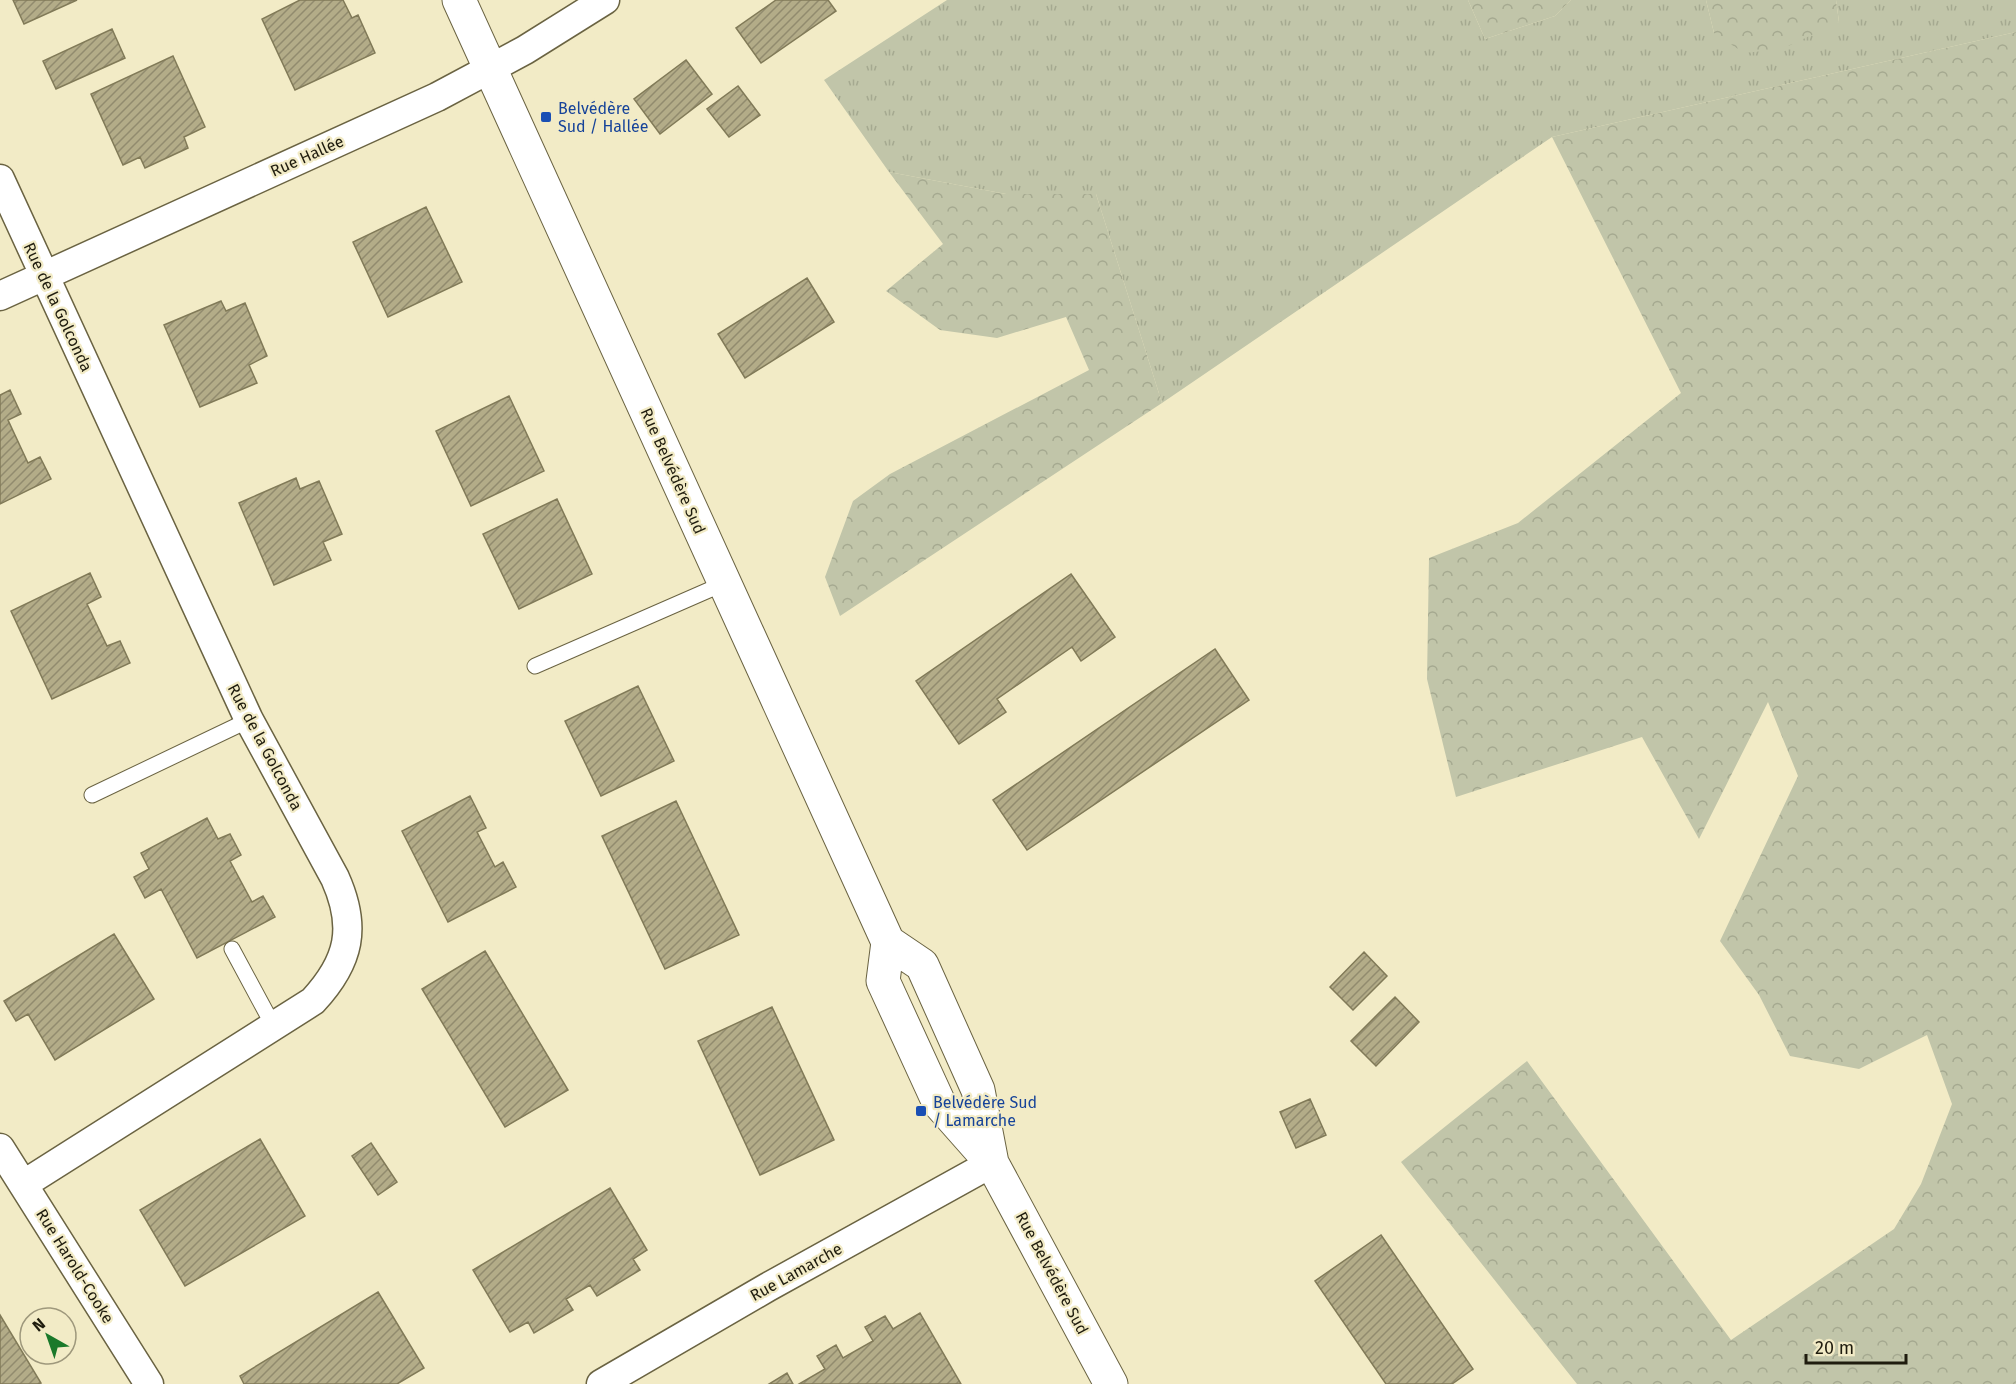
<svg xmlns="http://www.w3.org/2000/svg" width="2016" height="1384" viewBox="0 0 2016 1384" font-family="'Fira Sans',sans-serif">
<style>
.grass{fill:url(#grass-tufts)}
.forest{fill:url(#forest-crowns)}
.building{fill:url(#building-hatch);stroke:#817a58;stroke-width:1.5}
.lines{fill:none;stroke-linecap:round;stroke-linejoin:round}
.lane-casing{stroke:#6a6342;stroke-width:17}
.street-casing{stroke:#6a6342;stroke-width:31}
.secondary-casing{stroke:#6a6342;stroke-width:35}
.lane{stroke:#fff;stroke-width:15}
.street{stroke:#fff;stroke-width:28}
.secondary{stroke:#fff;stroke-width:33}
.transit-dot{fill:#1a4fb4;stroke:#f2ebc6;stroke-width:2}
.labels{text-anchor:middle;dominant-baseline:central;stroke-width:4.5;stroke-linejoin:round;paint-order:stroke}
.transit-label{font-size:16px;fill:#164399;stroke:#f2ebc6;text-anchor:start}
.street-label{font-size:16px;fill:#1f1c0e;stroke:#f2ebc6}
</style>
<defs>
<pattern id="grass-tufts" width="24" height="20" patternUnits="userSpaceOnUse" patternTransform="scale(1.5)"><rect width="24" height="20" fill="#c1c5a9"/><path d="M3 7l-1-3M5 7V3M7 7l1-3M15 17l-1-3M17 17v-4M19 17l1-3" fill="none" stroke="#a5a990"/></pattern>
<pattern id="forest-crowns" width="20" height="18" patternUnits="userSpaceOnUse" patternTransform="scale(1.5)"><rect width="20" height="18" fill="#c1c5a9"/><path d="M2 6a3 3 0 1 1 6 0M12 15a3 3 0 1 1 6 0" fill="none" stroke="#a5a990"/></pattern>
<pattern id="building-hatch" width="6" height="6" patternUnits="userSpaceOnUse" patternTransform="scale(1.5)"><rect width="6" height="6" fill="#b3ac88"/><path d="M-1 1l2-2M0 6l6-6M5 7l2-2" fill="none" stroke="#918b6e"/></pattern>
</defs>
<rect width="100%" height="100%" fill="#f2ebc6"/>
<path class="grass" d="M 947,0 L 1468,0 L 1485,39 L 1555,16 L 1571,0 L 1706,0 L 1714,33 L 1839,22 L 1836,0 L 2016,0 L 2016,32 L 1552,137 L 1162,403 L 1096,194 L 1006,194 L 889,172 L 824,80 Z"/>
<path class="forest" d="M 1468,0 L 1571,0 L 1555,16 L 1485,39 Z
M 1706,0 L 1836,0 L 1839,22 L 1782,49 L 1744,53 L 1714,33 Z
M 2016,32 L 2016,1384 L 1577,1384 L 1401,1162 L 1527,1061 L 1731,1340 L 1894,1229 L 1921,1184 L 1952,1104 L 1927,1035 L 1859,1069 L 1790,1056 L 1759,995 L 1720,941 L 1798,776 L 1768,702 L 1699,839 L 1642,737 L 1456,797 L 1427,679 L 1429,558 L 1518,523 L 1681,393 L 1552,137 Z
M 889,172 L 1006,194 L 1096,194 L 1162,403 L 840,616 L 825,577 L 853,501 L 890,474 L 1089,370 L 1066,317 L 997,338 L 940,330 L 886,291 L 943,244 Z"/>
<path class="building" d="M 13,0 L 77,0 L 24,24 Z
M 300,0 L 343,0 L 352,18 L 358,15 L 375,53 L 295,90 L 262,19 Z
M 776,0 L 828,0 L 836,11 L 761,63 L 736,28 Z
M 112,29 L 125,58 L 56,89 L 43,61 Z
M 173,56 L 205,127 L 184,137 L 188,148 L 145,168 L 140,157 L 123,165 L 91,94 Z
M 686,60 L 712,94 L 660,134 L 634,99 Z
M 738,86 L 760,115 L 729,137 L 707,109 Z
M 426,207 L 462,282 L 388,317 L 353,242 Z
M 807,278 L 834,322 L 745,378 L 718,334 Z
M 221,301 L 226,311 L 245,303 L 267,356 L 249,365 L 257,383 L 200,407 L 164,325 Z
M 10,390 L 21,414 L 8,420 L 28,463 L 40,457 L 51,479 L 0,504 L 0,395 Z
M 509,396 L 544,471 L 471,506 L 436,431 Z
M 296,478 L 300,489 L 319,481 L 342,534 L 323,542 L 331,560 L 274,585 L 239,503 Z
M 557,499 L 592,574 L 519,609 L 483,534 Z
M 90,573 L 101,597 L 87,604 L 107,646 L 120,641 L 130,663 L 52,699 L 11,611 Z
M 1071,574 L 1115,637 L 1081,661 L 1072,647 L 997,699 L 1006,712 L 959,744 L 916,681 Z
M 1215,649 L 1249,700 L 1027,850 L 993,800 Z
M 638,686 L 674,761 L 601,796 L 565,721 Z
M 470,796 L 486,828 L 477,832 L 495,867 L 503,862 L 516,887 L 448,922 L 402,831 Z
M 676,801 L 739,935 L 665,969 L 602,836 Z
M 207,818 L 218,839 L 230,834 L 241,855 L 230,861 L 252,902 L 263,896 L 275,917 L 197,958 L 161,889 L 145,898 L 134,877 L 149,869 L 141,853 Z
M 114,934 L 154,999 L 55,1060 L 28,1014 L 16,1021 L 4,1001 Z
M 485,951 L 568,1090 L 505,1127 L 422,989 Z
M 1364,952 L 1387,976 L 1353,1010 L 1330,987 Z
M 1395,997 L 1419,1022 L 1376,1066 L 1351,1041 Z
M 772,1007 L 834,1140 L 760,1175 L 698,1041 Z
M 1310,1099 L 1326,1135 L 1296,1148 L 1280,1112 Z
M 260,1139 L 305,1216 L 185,1286 L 140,1210 Z
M 371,1143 L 397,1182 L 378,1195 L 352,1156 Z
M 610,1188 L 647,1250 L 633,1259 L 640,1270 L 597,1296 L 590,1285 L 566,1299 L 573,1310 L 534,1333 L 528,1322 L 510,1332 L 473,1270 Z
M 1381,1235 L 1473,1369 L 1452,1384 L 1386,1384 L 1315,1281 Z
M 378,1292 L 424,1368 L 397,1384 L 244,1384 L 240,1376 Z
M 920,1313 L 961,1384 L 799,1384 L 825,1369 L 817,1356 L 836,1345 L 843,1358 L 873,1341 L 865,1327 L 885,1316 L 893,1329 Z
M 0,1315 L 41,1383 L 38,1384 L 0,1384 Z
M 787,1373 L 793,1384 L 769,1384 Z"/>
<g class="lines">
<g class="lane-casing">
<path id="lane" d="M 535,666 L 725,583
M 92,795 L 249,720
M 232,949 L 274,1027"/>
</g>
<g class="street-casing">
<path id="street" d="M 0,179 L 249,720 L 335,878 C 357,927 350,961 313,1001 L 24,1184
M 0,296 L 437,97 L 525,50 L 605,0
M 0,1148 L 149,1384
M 601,1384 L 768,1287 L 992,1163"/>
</g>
<g class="secondary-casing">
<path id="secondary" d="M 459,0 L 888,942 L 922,965 L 978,1090 L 992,1163
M 888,942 L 883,981 L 939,1103 L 992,1163 L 1111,1384"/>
</g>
<use href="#lane" class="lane"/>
<use href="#street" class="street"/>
<use href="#secondary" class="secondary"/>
</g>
<g class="transit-dot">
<rect x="540" y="111" width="12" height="12" rx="3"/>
<rect x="915" y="1105" width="12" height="12" rx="3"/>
</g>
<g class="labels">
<g class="transit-label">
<text x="558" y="108">Belvédère<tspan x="558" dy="18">Sud / Hallée</tspan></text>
<text x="933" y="1102">Belvédère Sud<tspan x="933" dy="18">/ Lamarche</tspan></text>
</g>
<g class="street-label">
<text transform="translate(307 156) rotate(-24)">Rue Hallée</text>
<text transform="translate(58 307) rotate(65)">Rue de la Golconda</text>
<text transform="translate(673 471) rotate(66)">Rue Belvédère Sud</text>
<text transform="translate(265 747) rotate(62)">Rue de la Golconda</text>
<text transform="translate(75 1266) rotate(58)">Rue Harold-Cooke</text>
<text transform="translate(796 1272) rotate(-29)">Rue Lamarche</text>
<text transform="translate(1052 1273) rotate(62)">Rue Belvédère Sud</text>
</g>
</g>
<g transform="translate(48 1336) rotate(320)"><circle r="28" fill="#f2ebc6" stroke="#9e987c" stroke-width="1.5"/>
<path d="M0-4.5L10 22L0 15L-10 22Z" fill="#1a792a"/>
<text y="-9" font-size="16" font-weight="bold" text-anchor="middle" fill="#1f1c0e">N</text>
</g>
<path d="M1806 1354v9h100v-9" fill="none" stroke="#1f1c0e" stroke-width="3"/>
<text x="1815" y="1354" font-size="18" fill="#1f1c0e" stroke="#f2ebc6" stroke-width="4.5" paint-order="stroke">20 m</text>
</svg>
